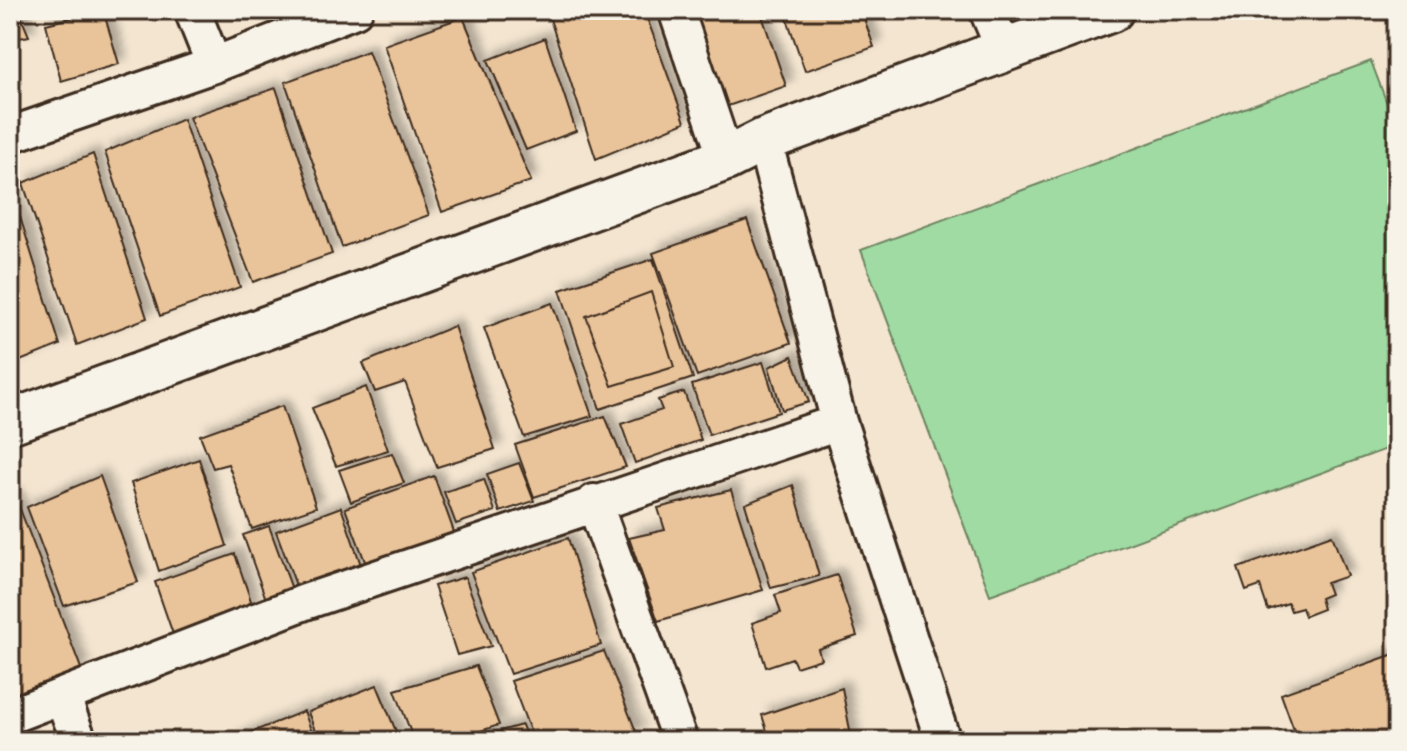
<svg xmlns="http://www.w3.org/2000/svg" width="1407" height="751" viewBox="0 0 1407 751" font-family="'Architects Daughter',sans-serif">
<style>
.green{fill:#9fdba2;stroke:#6d8260;stroke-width:2}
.building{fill:#e9c399;stroke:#3b2a1e;stroke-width:2;filter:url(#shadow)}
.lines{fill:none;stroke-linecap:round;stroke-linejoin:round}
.minor-casing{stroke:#3b2a1e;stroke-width:40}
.tertiary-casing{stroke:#3b2a1e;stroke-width:48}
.minor{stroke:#f7f3e8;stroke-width:34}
.tertiary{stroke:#f7f3e8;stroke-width:42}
</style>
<defs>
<filter id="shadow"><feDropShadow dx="7" dy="-7" stdDeviation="4" flood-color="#0004"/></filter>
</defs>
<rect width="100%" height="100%" fill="#f3e5d0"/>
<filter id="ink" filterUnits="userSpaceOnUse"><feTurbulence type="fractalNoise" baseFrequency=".0125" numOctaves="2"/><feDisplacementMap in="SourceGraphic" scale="16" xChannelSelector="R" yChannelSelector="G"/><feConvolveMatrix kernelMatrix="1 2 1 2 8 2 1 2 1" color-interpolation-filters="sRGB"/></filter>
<g filter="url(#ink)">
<path class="green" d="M 1371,61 L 1397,130 L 1397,445 L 990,595 L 861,250 Z"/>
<path class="building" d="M 10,10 L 18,10 L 29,36 L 10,40 Z
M 103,10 L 119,64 L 61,81 L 46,24 Z
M 547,10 L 644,10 L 685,122 L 596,159 Z
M 691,10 L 760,10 L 786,86 L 725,107 Z
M 784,10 L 861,10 L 874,47 L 805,71 Z
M 463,17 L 531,181 L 442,212 L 384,45 Z
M 545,38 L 576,131 L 526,150 L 488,60 Z
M 368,51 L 429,215 L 342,247 L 285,82 Z
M 276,88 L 332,254 L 253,282 L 189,117 Z
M 183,119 L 240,287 L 160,316 L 105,152 Z
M 93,154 L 147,318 L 77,345 L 23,183 Z
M 11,188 L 60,345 L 10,365 L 10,188 Z
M 747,220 L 791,343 L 697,376 L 653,253 Z
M 653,259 L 693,378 L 600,409 L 560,290 Z
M 651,292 L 674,367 L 612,386 L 586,316 Z
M 552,303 L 592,416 L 524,437 L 484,328 Z
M 454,326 L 495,449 L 437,467 L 405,382 L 375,392 L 363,363 Z
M 792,356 L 809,402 L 782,410 L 769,367 Z
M 763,362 L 779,412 L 709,435 L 692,385 Z
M 366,387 L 388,450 L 336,466 L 312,408 Z
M 684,392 L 701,440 L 635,463 L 621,424 L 662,410 L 658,400 Z
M 282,406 L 316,507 L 252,529 L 228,464 L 213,468 L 200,435 Z
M 605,416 L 626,467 L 534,497 L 515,445 Z
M 392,453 L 404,483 L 351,502 L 339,470 Z
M 199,459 L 227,546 L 159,571 L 131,483 Z
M 519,463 L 534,501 L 500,512 L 487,474 Z
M 100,476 L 138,582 L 64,606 L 27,507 Z
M 434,476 L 454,532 L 366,564 L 345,508 Z
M 484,479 L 495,511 L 456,524 L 444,492 Z
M 793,485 L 819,576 L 771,588 L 745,504 Z
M 731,490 L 763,590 L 658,621 L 629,538 L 665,530 L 658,508 Z
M 15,496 L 82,671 L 10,697 L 10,498 Z
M 341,507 L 362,568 L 297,588 L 276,531 Z
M 269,526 L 293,592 L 267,602 L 243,535 Z
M 1332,535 L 1347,576 L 1326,583 L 1330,594 L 1320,598 L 1323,609 L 1305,616 L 1302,608 L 1291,611 L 1288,603 L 1268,610 L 1260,586 L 1246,591 L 1238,568 Z
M 568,538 L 601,645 L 510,674 L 471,572 Z
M 235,554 L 253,607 L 174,637 L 155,582 Z
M 837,575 L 857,636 L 818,649 L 821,659 L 796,667 L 792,658 L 766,667 L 752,623 L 781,613 L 775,595 Z
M 465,577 L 491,646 L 457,655 L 434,586 Z
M 604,651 L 637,734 L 617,741 L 534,741 L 511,681 Z
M 1397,653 L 1397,741 L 1298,741 L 1281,694 Z
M 476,666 L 499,725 L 450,741 L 414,741 L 395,690 Z
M 377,685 L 400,741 L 319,741 L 308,712 Z
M 842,688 L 852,741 L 770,741 L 762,715 Z
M 304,711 L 315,741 L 230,741 Z
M 522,725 L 528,741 L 463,741 Z"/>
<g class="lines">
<g class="minor-casing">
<path id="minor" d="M 192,10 L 214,65
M 676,10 L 726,159
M 987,10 L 1004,50
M 10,135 L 214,65 L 355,10
M 764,140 L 839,422 L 943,741
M 594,502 L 680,741
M 62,696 L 79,741
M 10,716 L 305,602 L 839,422"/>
</g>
<g class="tertiary-casing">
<path id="tertiary" d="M 10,422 L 726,159 L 764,140 L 1112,10"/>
</g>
<use href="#minor" class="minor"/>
<use href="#tertiary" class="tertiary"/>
</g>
</g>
<rect width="1407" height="751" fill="none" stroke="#f7f3e8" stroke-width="40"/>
<rect x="20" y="20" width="1367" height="711" fill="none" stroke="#3b2a1e" stroke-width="3" filter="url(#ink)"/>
</svg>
